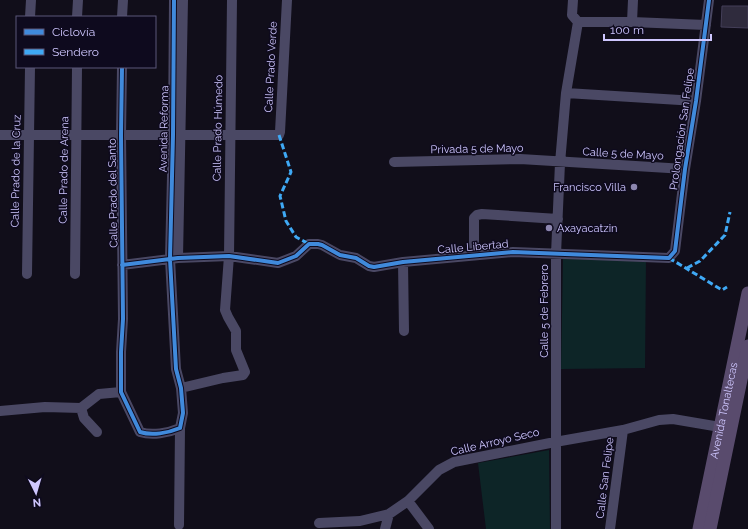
<svg xmlns="http://www.w3.org/2000/svg" width="748" height="529" viewBox="0 0 748 529" font-family="Raleway,sans-serif">
<style>
.green{fill:#0d2527}
.building{fill:#2f2b3d;stroke:#443f59}
.lines{fill:none;stroke-linecap:round;stroke-linejoin:round}
.minor{stroke:#4a4864;stroke-width:10}
.major{stroke:#594b6d;stroke-width:13}
.quiet{stroke:#3fa9f5;stroke-width:3;stroke-dasharray:6 3;stroke-linecap:butt}
.cycleway-casing{stroke:#0e0a1e;stroke-width:6}
.cycleway{stroke:#408adc;stroke-width:4}
.poi-dot{fill:#8c86af;stroke:#0e0a1e;stroke-width:1.5}
.labels{text-anchor:middle;dominant-baseline:central;stroke-width:3;stroke-linejoin:round;paint-order:stroke}
.street-label{font-size:11px;fill:#cfc7ff;stroke:#0e0a1e}
.poi-label{font-size:11px;fill:#cfc7ff;stroke:#0e0a1e;text-anchor:end}
</style>
<rect width="100%" height="100%" fill="#110e1a"/>
<path class="green" d="M 646,258 L 645,368 L 561,369 L 563,259 Z
M 549,450 L 550,529 L 486,529 L 478,463 Z"/>
<path class="building" d="M 722,6 L 748,6 L 748,28 L 721,27 Z"/>
<g class="lines">
<path class="minor" d="M 30,17 L 31,0
M 77,17 L 78,0
M 122,17 L 123,0
M 578,22 L 632,22 L 706,25
M 632,22 L 633,0
M 122,67 L 121,135 L 123,319 L 121,352 L 121,392 L 140,432 C 152,436 168,433 180,428 L 183,413 L 181,388 L 176,369 L 170,259 L 173,135 L 174,0
M 566,93 L 696,101
M 0,135 L 279,135 L 280,132 L 287,0
M 394,162 L 520,159 L 685,169
M 474,255 L 474,218 L 477,215 L 482,214 L 558,219
M 178,258 L 183,0
M 403,262 L 404,331
M 122,265 L 178,258 L 229,256 L 278,263 L 296,256 L 309,244 L 318,244 L 322,245 L 340,255 L 356,258 L 369,266 L 374,267 L 403,262 L 513,252 L 669,258 L 675,251 L 685,169 L 696,101 L 709,0
M 27,274 L 30,67
M 75,274 L 77,67
M 181,388 L 223,378 L 243,375 L 245,372 L 236,350 L 236,331 L 228,317 L 225,310 L 229,256 L 232,0
M 81,408 L 84,418 L 97,432
M 0,411 L 45,407 L 81,408 L 99,394 L 121,392
M 408,501 L 429,529
M 319,523 L 360,521 L 389,514 L 408,501 L 439,470 L 454,462 L 555,442 L 623,430 L 659,420 L 673,419 L 720,427
M 179,525 L 180,428
M 385,529 L 389,514
M 556,529 L 556,254 L 560,163 L 566,93 L 578,22 L 572,15 L 573,0
M 610,529 L 623,430"/>
<g class="major">
<path id="s1" d="M 699,529 L 748,293"/>
<path d="M 710,529 L 748,346"/>
</g>
<path class="quiet" d="M 279,135 L 291,172 L 280,196 L 286,221 L 296,237 L 309,244
M 669,258 L 722,290 L 727,287
M 687,268 L 700,261 L 725,235 L 730,212"/>
<g class="cycleway-casing">
<path id="cycleway" d="M 122,67 L 121,135 L 123,319 L 121,352 L 121,392 L 140,432 C 152,436 168,433 180,428 L 183,413 L 181,388 L 176,369 L 170,259 L 173,135 L 174,0
M 122,265 L 178,258 L 229,256 L 278,263 L 296,256 L 309,244 L 318,244 L 322,245 L 340,255 L 356,258 L 369,266 L 374,267 L 403,262 L 513,252 L 669,258 L 675,251 L 685,169 L 696,101 L 709,0"/>
</g>
<use href="#cycleway" class="cycleway"/>
</g>
<g class="poi-dot">
<circle cx="634" cy="187" r="4"/>
<circle cx="549" cy="228" r="4"/>
</g>
<g class="labels">
<g class="street-label">
<text transform="translate(271 67) rotate(-87)">Calle Prado Verde</text>
<text transform="translate(218 128) rotate(-89)">Calle Prado Húmedo</text>
<text transform="translate(164 129) rotate(-89)">Avenida Reforma</text>
<text transform="translate(682 129) rotate(-82)">Prolongación San Felipe</text>
<text transform="translate(477 149) rotate(-1)">Privada 5 de Mayo</text>
<text transform="translate(623 154) rotate(3)">Calle 5 de Mayo</text>
<text transform="translate(64 170) rotate(-89)">Calle Prado de Arena</text>
<text transform="translate(16 171) rotate(-89)">Calle Prado de la Cruz</text>
<text transform="translate(113 193) rotate(-91)">Calle Prado del Santo</text>
<text transform="translate(473 247) rotate(-5)">Calle Libertad</text>
<text transform="translate(544 311) rotate(-90)">Calle 5 de Febrero</text>
<text stroke="none"><textPath href="#s1" startOffset="121">Avenida Tonaltecas</textPath></text>
<text transform="translate(495 442) rotate(-13)">Calle Arroyo Seco</text>
<text transform="translate(605 478) rotate(-83)">Calle San Felipe</text>
</g>
<g class="poi-label">
<text x="626" y="187">Francisco Villa</text>
<text x="557" y="228" text-anchor="start">Axayacatzin</text>
</g>
</g>
<rect x="16" y="16" width="140" height="52" fill="#0e0a1e" stroke="#5b5678"/>
<rect x="24" y="29" width="20" height="6" fill="#408adc" stroke="#5b5678"/>
<text x="52" y="36" font-size="12" fill="#cfc7ff">Ciclovía</text>
<rect x="24" y="49" width="20" height="6" fill="#3fa9f5" stroke="#5b5678"/>
<text x="52" y="56" font-size="12" fill="#cfc7ff">Sendero</text>
<g transform="translate(36 493) rotate(175)" stroke="#0e0a1e" stroke-width="3" paint-order="stroke">
<path d="M0-3L7 15L0 10L-7 15Z" fill="#cfc7ff"/>
<text y="-6" font-size="11" font-weight="bold" text-anchor="middle" fill="#cfc7ff">N</text>
</g>
<path d="M604 34v6h107v-6" fill="none" stroke="#cfc7ff" stroke-width="2"/>
<text x="610" y="34" font-size="12" fill="#cfc7ff" stroke="#0e0a1e" stroke-width="3" paint-order="stroke">100 m</text>
</svg>
